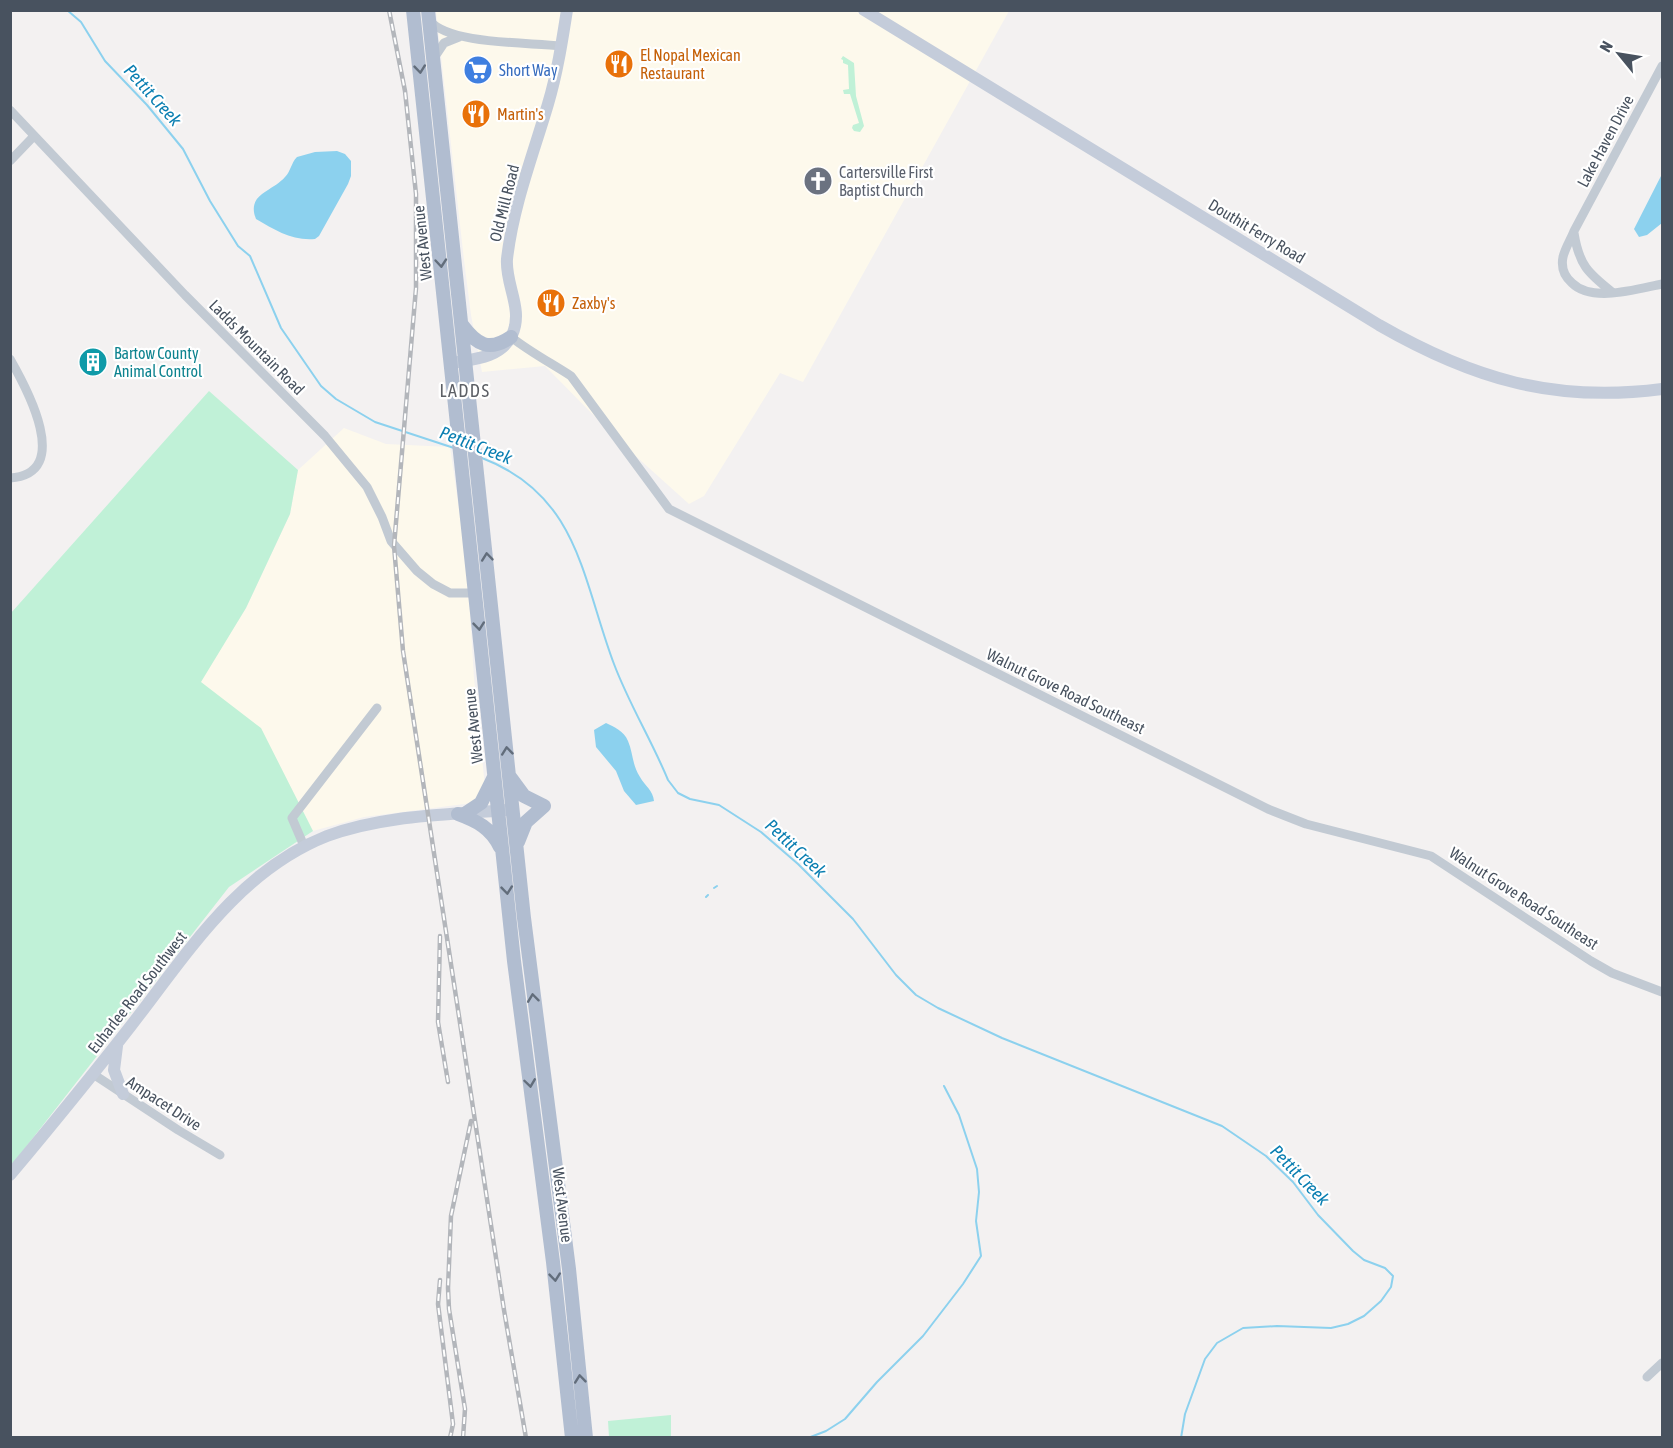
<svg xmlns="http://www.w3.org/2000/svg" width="1673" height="1448" viewBox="0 0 1673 1448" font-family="'Asap Condensed',sans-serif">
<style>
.commercial{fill:#fdf9ec}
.green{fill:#c0f1d7}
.water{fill:#8cd1ee}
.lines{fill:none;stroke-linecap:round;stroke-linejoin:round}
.stream{stroke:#8cd1ee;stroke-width:2}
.street{stroke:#c2cad3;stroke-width:9}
.secondary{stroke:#c4ccda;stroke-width:12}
.primary{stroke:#b1bdd0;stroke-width:14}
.rail-casing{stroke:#b3b6bb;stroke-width:4.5}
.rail{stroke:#fff;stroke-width:2;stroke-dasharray:7;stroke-linecap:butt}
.oneway{stroke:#626d7b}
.labels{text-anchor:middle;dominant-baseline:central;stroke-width:4.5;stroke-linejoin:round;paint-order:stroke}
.food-label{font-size:16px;fill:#c56008;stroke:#fff;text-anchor:start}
.shop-label{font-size:16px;fill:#366cbe;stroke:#fff;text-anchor:start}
.street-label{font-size:16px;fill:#48525f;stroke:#fff}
.worship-label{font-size:16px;fill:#5b616d;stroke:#fff;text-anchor:start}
.culture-label{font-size:16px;fill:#0d838f;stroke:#fff;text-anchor:start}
.water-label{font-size:18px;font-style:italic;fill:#097eb1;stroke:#fff}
.neighbourhood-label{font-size:18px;letter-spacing:1.5px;fill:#5d6066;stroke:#fff}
</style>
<rect width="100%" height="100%" fill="#f3f1f1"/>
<path class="commercial" d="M 436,11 L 1009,11 L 803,382 L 780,373 L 704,496 L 689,504 L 619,441 L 545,366 L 482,372 L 471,315 L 464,260 Z
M 344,428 L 386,444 L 450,447 L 467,564 L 474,678 L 485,787 L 472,803 L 364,817 L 313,831 L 261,729 L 200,682 L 246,608 L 290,514 L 298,470 Z"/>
<path class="green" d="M 843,56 L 854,63 L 856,96 L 864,126 L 860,132 L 854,131 L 852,128 L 853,125 L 859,123 L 850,94 L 844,94 L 843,90 L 849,89 L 848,65 L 843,63 L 843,60 L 841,59 Z
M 209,391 L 298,470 L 290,514 L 246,608 L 201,682 L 261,728 L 313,831 L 229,887 L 11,1166 L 11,613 Z
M 671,1415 L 671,1437 L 609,1437 L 608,1421 Z"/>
<path class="water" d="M 337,151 L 345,154 L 351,161 L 351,176 L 348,184 L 319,236 L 315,239 C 292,241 275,230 256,219 C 246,194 272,192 285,177 C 291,171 291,163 297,157 L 315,152 Z
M 1662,174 L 1662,223 L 1647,235 L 1639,237 L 1634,229 Z
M 606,723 C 614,727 624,731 628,741 C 633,752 632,765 640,777 C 645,786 653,790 654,801 L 636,805 L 624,791 L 616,771 L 596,747 L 594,730 Z"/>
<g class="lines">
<path class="stream" d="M 67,10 L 81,22 L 105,61 L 147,105 L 183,149 L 210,201 L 238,246 L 250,256 L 281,328 L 321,386 L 336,399 L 375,422 L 454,448
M 482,458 C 579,495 582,579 614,664 C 629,704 652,741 668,780 L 678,793 L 690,799 L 719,805 L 761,832 L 798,864 L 853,919 L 896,975 L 916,995 L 938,1008 L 1002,1038 L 1222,1126 L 1266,1156 L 1293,1182 L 1318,1215 L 1353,1251 L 1364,1260 L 1385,1268 L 1393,1276 L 1391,1287 L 1381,1301 L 1364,1316 L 1348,1324 L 1331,1328 L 1277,1326 L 1243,1328 L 1217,1343 L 1205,1359 L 1185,1414 L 1181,1438
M 714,888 L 717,886
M 706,897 L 708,895
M 808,1438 L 826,1431 L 845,1419 L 877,1382 L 923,1336 L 963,1284 L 981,1256 L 976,1221 L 979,1192 L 977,1169 L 959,1115 L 944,1086"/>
<path class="street" d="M 429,20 C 449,45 529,42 561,46
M 434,58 L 444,43 L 459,37
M 1662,66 L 1574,231 C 1571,239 1565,248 1563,257 C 1561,267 1564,276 1572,283 C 1592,303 1637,289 1662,284
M 10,110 L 185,295 L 325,436 L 367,487 L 382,517 L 391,541 L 417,571 L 433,584 L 450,593 L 475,593
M 10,161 L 34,136
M 1574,233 C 1579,265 1588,273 1612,292
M 511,337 C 530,352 551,363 571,376 L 669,509 L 1268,809 L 1306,824 L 1431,856 L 1591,961 L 1612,973 L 1662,992
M 10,359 C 26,387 74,474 10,478
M 304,846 L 292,818 L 377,708
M 93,1074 L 178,1130 L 220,1155
M 1647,1377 L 1662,1363"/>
<path class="secondary" d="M 864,10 L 1379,325 C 1473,379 1554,403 1662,389
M 458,362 C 478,359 502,356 512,335 C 524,309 505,285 507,259 C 513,206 533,155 548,104 C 557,74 562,42 567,10
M 117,1046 L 114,1070 L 123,1094
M 10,1175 C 51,1126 91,1077 130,1027 C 186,955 238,871 327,836 C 383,815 447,815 506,810"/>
<path class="primary" d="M 413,10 L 514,961 L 553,1262 L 572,1438
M 428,10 L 524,918 L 569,1269 L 586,1438
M 462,325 C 477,345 489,352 511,337
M 510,777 L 524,796 L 544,806
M 466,813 L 481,803 L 494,777
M 458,814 C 477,821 491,828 500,847
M 518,842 L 526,822 L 544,806"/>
<g class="rail-casing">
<path id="rail" d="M 389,10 L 405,91 L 416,194 L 416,288 L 394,546 L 403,651 L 504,1310 L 526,1438
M 440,936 L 438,1022 L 448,1082
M 440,1280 L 438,1304 L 453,1424 L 450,1438
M 463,1438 L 465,1409 L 449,1309 L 448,1288 L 451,1216 L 471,1121"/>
</g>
<use href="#rail" class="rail"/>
</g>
<defs><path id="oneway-chevron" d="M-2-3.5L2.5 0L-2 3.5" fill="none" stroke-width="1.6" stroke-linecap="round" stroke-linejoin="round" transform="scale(1.5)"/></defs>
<g class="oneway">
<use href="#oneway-chevron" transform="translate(420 69) rotate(84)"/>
<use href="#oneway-chevron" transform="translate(441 263) rotate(85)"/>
<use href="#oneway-chevron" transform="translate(487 557) rotate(-96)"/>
<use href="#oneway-chevron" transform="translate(479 626) rotate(84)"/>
<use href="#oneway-chevron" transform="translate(507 751) rotate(-96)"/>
<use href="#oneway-chevron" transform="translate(507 890) rotate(84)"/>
<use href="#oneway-chevron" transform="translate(533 998) rotate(-97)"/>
<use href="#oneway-chevron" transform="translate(530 1083) rotate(82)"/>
<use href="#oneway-chevron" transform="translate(555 1277) rotate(84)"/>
<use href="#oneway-chevron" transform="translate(580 1379) rotate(-96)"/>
</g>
<defs>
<g id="restaurant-disc" transform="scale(1.5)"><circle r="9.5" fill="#e8710a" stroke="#fff"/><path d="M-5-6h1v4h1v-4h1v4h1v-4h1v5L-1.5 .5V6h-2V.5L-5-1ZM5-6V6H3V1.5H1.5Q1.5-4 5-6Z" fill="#fff"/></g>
<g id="supermarket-disc" transform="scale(1.5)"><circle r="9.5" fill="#3f7fe0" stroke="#fff"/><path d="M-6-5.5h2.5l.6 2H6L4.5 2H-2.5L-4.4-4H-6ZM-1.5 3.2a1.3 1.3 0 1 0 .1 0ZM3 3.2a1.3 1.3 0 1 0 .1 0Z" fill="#fff"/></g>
<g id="church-disc" transform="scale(1.5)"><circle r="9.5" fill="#6b7280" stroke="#fff"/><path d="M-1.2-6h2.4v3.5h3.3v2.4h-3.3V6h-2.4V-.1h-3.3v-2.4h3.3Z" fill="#fff"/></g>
<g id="building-disc" transform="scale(1.5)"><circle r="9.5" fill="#0f9aa8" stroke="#fff"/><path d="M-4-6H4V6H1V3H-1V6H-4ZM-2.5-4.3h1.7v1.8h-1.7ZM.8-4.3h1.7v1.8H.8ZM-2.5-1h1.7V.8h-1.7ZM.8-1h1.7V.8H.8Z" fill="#fff"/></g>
</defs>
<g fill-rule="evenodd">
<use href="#restaurant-disc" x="619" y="64"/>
<use href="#supermarket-disc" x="478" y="70"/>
<use href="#restaurant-disc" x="476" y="114"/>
<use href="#church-disc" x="818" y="181"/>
<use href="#restaurant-disc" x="551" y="303"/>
<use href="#building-disc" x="93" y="362"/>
</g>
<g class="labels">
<g class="food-label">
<text x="640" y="55">El Nopal Mexican<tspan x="640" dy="18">Restaurant</tspan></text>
<text x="497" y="114">Martin's</text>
<text x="572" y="303">Zaxby's</text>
</g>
<g class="shop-label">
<text x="499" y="70">Short Way</text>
</g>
<g class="street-label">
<text transform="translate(1605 141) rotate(-62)">Lake Haven Drive</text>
<text transform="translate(504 203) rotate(-76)">Old Mill Road</text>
<text transform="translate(1257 231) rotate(31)">Douthit Ferry Road</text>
<text transform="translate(422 243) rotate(-96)">West Avenue</text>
<text transform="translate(257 347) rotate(45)">Ladds Mountain Road</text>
<text transform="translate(1066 691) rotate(26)">Walnut Grove Road Southeast</text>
<text transform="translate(473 726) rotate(-96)">West Avenue</text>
<text transform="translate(1524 898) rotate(33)">Walnut Grove Road Southeast</text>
<text transform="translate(137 992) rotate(-52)">Euharlee Road Southwest</text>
<text transform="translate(164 1103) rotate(33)">Ampacet Drive</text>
<text transform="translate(563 1205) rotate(83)">West Avenue</text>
</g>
<g class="worship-label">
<text x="839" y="172">Cartersville First<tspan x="839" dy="18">Baptist Church</tspan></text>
</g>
<g class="culture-label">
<text x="114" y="353">Bartow County<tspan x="114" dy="18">Animal Control</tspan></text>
</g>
<g class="water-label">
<text transform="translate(153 95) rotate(48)">Pettit Creek</text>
<text transform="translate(476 445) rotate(21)">Pettit Creek</text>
<text transform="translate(796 848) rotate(43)">Pettit Creek</text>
<text transform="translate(1300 1175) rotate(46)">Pettit Creek</text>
</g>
<g class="neighbourhood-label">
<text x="465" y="390">LADDS</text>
</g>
</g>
<rect width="1673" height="1448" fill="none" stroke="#48525f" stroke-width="24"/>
<g transform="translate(1619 54) rotate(300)" stroke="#ffffff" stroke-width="4.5" paint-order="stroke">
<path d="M0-4.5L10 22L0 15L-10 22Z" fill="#48525f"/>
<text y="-9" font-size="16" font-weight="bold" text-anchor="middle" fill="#48525f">N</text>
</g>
</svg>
